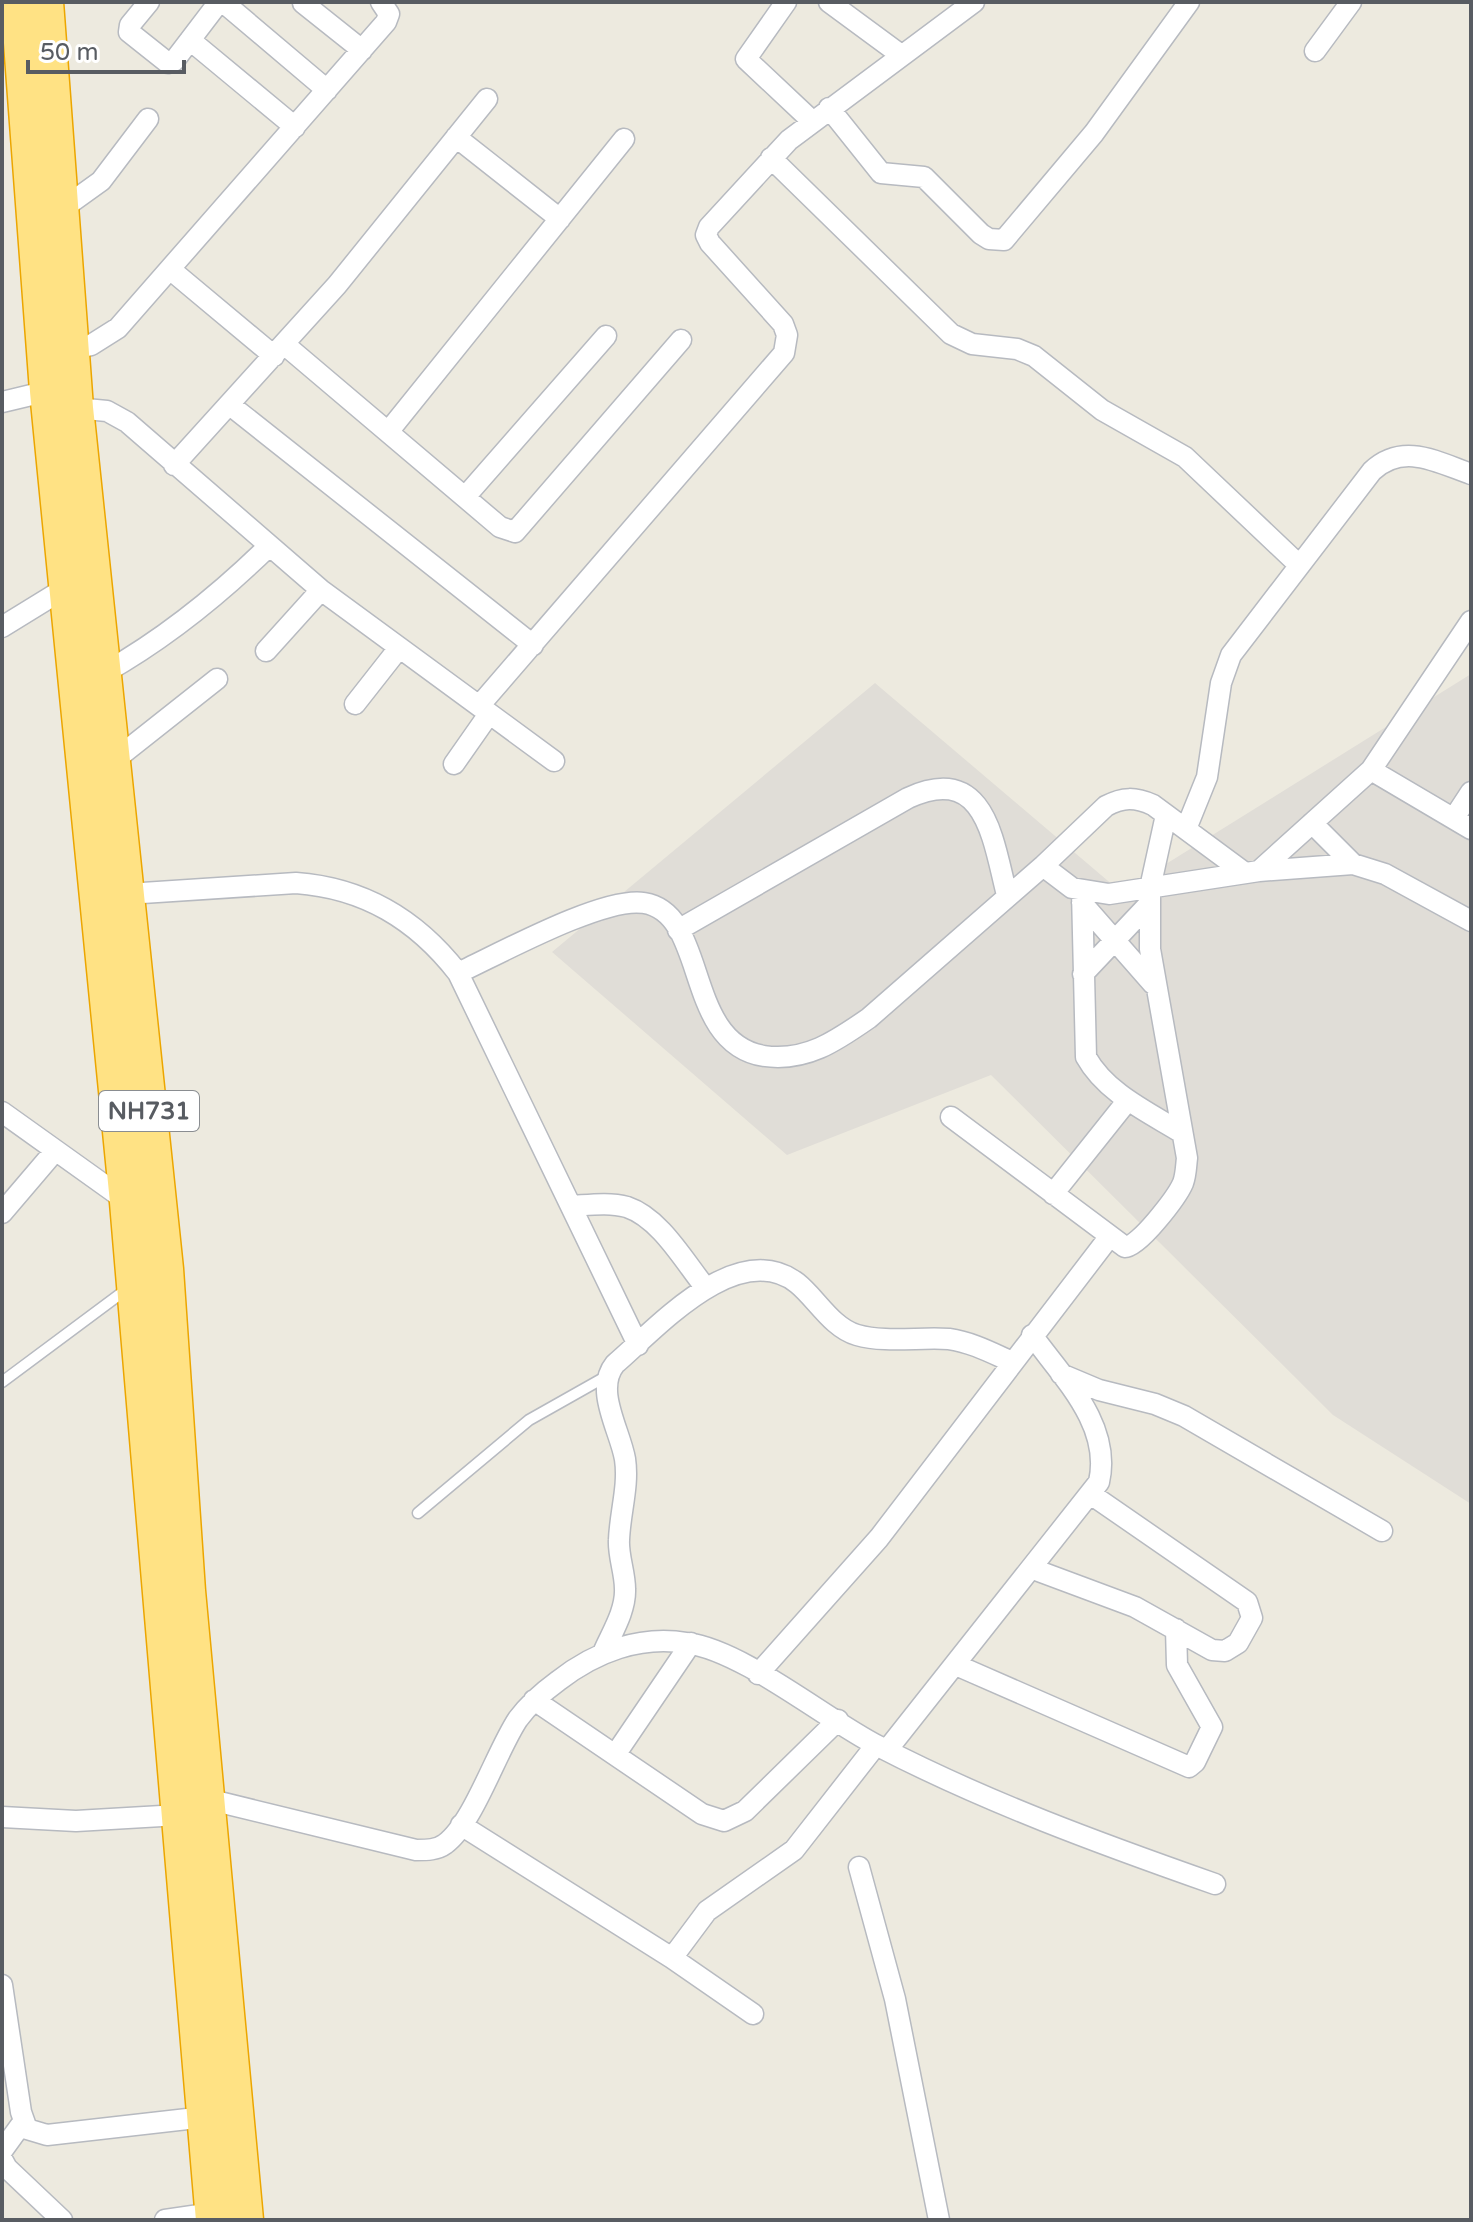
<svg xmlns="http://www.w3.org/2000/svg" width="1473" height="2222" viewBox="0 0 1473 2222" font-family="'Varela Round',sans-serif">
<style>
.industrial{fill:#e0ddd7}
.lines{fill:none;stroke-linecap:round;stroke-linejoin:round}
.lane-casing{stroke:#b7bac0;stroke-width:13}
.street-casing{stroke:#b7bac0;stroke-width:23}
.highway-casing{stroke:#eca600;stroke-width:39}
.lane{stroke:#fff;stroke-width:10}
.street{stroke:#fff;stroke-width:20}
.highway{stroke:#ffe284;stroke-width:36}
.labels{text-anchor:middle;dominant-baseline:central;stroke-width:8;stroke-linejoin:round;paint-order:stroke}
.shield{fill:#fff;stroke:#8a8d91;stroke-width:2}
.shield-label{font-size:24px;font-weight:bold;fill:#585c62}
</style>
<rect width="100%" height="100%" fill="#edeadf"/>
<path class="industrial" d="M 1471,674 L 1471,1504 L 1333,1415 L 991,1075 L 787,1155 L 552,952 L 875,683 L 1121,892 Z"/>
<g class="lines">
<g class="lane-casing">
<path id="lane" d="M 2,1382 L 127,1289
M 418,1513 L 529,1420 L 607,1376"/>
</g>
<g class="street-casing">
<path id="street" d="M 149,2 L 130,25 L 129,32 L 168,63 L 174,61 L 219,2
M 223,2 L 327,90
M 786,2 L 746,59 L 812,121
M 829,2 L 901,55
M 303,3 L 362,50
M 190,40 L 295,127
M 1315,51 L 1351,2
M 829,108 L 881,173 L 924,177 L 981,234 L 989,239 L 1004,240 L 1094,133 L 1189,2
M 456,137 L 560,219
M 771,158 L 951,334 L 972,344 L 1017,349 L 1034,356 L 1102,410 L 1185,457 L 1299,565
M 62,209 L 101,181 L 148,119
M 171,270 L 274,356
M 284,344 L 500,527 L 515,532 L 681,340
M 62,352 L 91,345 L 118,328 L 386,22 L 389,14 L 381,2
M 2,402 L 48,391
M 230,405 L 533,645
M 75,408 L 107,411 L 127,422 L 321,590 L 554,761
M 388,432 L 624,139
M 174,465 L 337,285 L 487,99
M 465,497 L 606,336
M 2,627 L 67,587
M 266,651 L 321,590
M 104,673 C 166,638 218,596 269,546
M 355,704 L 399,648
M 479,706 L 784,353 L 787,335 L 783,324 L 710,243 L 706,235 L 709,227 L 789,140 L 974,2
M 112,762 L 217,679
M 454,764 L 489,714
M 1371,770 L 1471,829
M 1454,818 L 1471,792
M 1312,823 L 1353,864
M 1186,829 L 1207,777 L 1221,683 L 1231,655 L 1372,471 C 1403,442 1437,462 1471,474
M 1043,866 L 1072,888 L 1109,894 L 1259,871 L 1353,864 L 1385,874 L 1471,921
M 1259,871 L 1371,770 L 1471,621
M 1082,892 L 1086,1057 C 1106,1093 1148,1112 1182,1133
M 127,894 L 296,883 C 364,888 416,919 458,973 L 638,1345
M 1082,903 L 1153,984
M 678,930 L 908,798 C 986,762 993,841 1007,895
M 458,973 C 499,954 604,896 644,903 C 709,913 683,1043 764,1056 C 806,1062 836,1041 869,1018 L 1043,866 L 1106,806 C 1123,797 1135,797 1153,805 L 1245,873
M 1083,974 L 1150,903
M 2,1112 L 128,1202
M 951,1117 L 1125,1247 C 1138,1248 1177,1197 1183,1183 C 1186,1175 1186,1166 1187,1158 L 1150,949 L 1150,888 L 1166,815
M 1053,1194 L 1128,1100
M 571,1206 C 589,1205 609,1202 627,1207 C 660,1218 684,1261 705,1287
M 2,1213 L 54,1152
M 1061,1374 L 1099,1390 L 1155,1404 L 1184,1416 L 1382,1531
M 1033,1569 L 1135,1607 L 1212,1650 L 1225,1651 L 1238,1643 L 1252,1618 L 1247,1602 L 1092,1495
M 603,1653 C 611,1634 626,1611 625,1589 C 625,1572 618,1556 619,1540 C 620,1512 629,1486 625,1459 C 620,1430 594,1390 615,1364 C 656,1329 737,1237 797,1283 C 816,1298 832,1328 857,1335 C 885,1343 919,1337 949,1339 C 971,1342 992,1353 1012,1362
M 956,1665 L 1189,1767 L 1195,1762 L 1212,1727 L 1177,1665 L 1176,1629
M 758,1674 L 879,1538 L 1110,1236
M 534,1700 L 702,1814 L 724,1821 L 745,1811 L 838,1720
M 887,1750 L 1099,1482 C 1112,1425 1063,1378 1032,1335
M 615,1755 L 691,1643
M 207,1799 L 416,1850 C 427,1850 437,1850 445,1844 C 473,1824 497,1750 518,1719 C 529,1704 543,1692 558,1681 C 595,1652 640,1635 687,1643 C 744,1651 825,1719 878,1746 C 986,1802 1101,1844 1215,1884
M 2,1817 L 76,1821 L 179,1815
M 461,1825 L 672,1958 L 753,2014
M 859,1867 L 895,1999 L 939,2220
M 672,1958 L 707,1911 L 794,1850 L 876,1745
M 2,1985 L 21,2112 L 27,2129 L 47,2135 L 205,2117
M 2,2151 L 23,2122
M 2,2159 L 7,2168 L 62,2220
M 165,2220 L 213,2213"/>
</g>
<g class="highway-casing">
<path id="highway" d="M 19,2 L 48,391 L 128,1202 L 214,2220
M 45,2 L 75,408 L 165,1269 L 187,1591 L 245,2220"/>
</g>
<use href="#lane" class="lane"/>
<use href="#street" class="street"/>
<use href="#highway" class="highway"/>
</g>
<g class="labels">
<rect class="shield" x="99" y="1091" width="100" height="40" rx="6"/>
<g class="shield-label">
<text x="149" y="1111">NH731</text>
</g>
</g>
<rect width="1473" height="2222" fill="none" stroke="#585c62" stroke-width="8"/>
<path d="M28 60v12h156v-12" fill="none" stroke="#585c62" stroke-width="4"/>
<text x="40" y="60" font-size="24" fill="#585c62" stroke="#ffffff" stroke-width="6" paint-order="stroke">50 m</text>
</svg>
